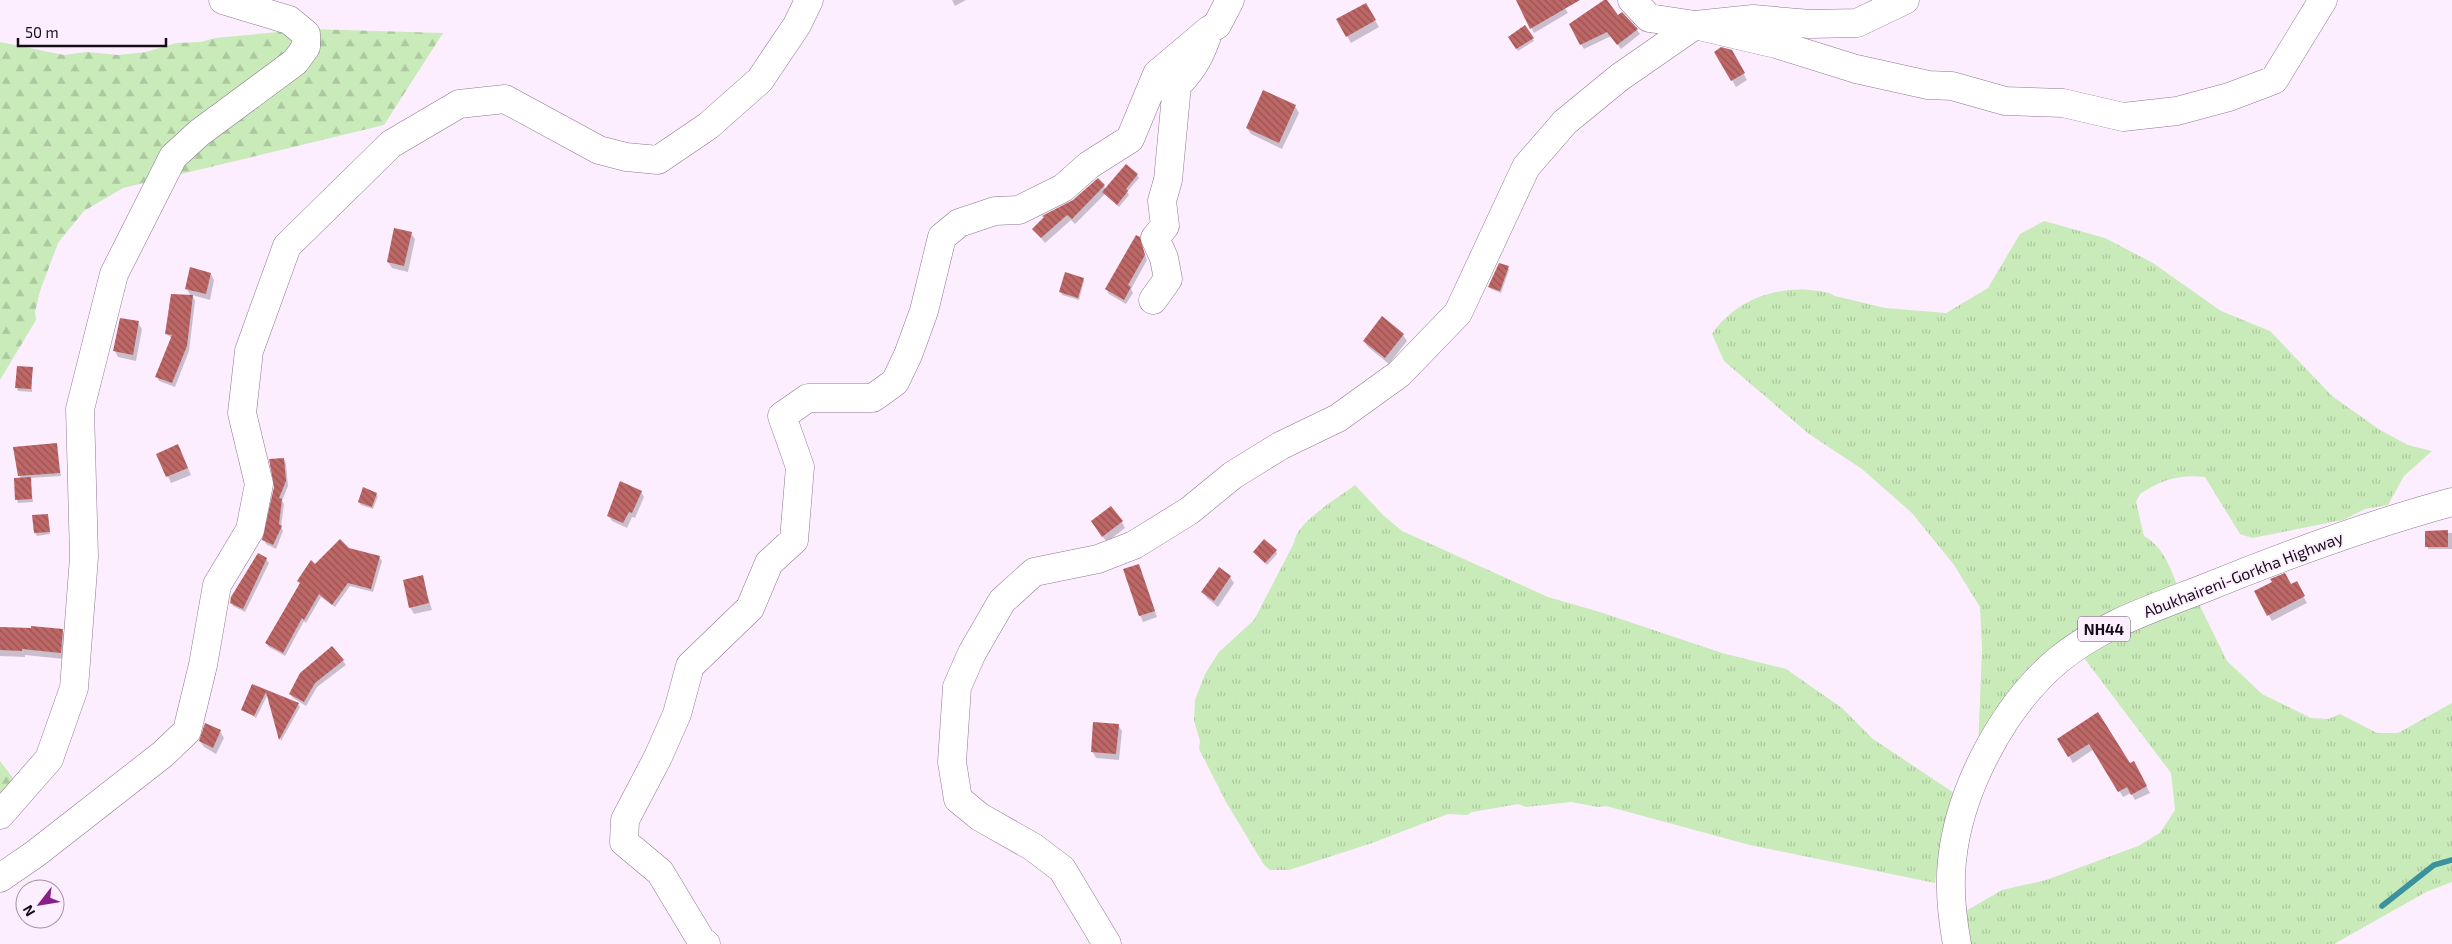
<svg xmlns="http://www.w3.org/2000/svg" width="2452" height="944" viewBox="0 0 2452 944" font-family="'Exo 2',sans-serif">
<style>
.grass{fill:url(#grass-tufts)}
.forest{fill:url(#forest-firs)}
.shadow{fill:#0003}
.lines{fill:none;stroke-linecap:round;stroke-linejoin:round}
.stream{stroke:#3c919e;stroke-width:5.5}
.building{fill:url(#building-back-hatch)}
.minor-casing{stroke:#8e7791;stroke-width:29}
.major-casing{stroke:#8e7791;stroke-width:29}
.minor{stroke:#fff;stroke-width:28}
.major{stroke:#fff;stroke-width:28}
.labels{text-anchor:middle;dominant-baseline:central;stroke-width:4;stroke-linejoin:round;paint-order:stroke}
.shield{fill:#fdeeff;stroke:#5b505c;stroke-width:1}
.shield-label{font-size:15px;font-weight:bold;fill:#150d16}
.street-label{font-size:16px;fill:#150d16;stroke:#fdeeff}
</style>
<defs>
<pattern id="grass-tufts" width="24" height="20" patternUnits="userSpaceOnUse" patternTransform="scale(1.25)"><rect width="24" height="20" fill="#c9eab9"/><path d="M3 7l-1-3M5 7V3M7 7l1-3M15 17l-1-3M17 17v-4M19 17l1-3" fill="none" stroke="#acc89e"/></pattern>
<pattern id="forest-firs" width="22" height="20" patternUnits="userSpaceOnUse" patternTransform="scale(1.25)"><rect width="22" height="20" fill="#c9eab9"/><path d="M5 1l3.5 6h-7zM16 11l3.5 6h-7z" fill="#acc89e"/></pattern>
<pattern id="building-back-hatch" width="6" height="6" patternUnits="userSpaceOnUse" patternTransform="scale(1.25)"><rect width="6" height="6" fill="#bd6766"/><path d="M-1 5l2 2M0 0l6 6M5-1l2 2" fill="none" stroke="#985353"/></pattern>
</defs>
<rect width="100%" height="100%" fill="#fdeeff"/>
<path class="grass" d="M 2044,221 L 2105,238 L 2153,263 L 2221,311 L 2270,331 L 2332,396 L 2380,430 L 2408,445 L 2432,451 L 2404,476 L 2388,505 L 2365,509 L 2343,520 L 2252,538 L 2240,534 L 2205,477 C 2179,474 2161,480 2140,494 L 2136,502 L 2144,536 C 2165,548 2171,570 2180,592 L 2071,634 L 1978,749 L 1982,650 L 1980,607 L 1954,565 L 1912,513 L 1862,469 L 1809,434 L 1724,361 L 1712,334 C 1734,302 1772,287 1809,290 C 1819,291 1826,291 1835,296 L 1885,308 L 1946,313 L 1988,288 L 2020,234 Z
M 1355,485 L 1383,515 L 1402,531 L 1548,597 L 1600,612 L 1722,653 L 1786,669 L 1842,708 L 1873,739 L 1957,795 L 1943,831 L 1935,883 L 1750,845 L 1606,806 L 1598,807 L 1571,802 L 1526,807 L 1518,804 L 1472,812 L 1467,815 L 1448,814 L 1372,843 L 1289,870 L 1270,870 L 1264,865 L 1226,802 L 1199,749 L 1200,741 L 1194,721 L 1195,700 L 1205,674 L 1219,652 L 1254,620 L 1294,543 C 1296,522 1338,498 1355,485 Z
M 2197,600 L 2227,661 L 2262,694 L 2311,718 L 2328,719 L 2340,714 L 2377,733 L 2398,733 L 2452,703 L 2452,882 L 2426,892 L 2334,944 L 1964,944 L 1959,915 L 2002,890 L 2046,880 L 2138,846 L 2160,833 L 2175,810 L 2171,773 L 2081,654 Z"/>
<path class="forest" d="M 311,29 L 443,33 L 384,125 L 123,188 L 84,211 L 58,243 L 40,291 L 35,312 L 36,320 L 0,380 L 0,42 L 64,55 L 87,52 L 118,55 L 146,52 L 176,43 L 201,42 L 215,38 Z
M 0,761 L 13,778 L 0,799 Z"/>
<path class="shadow" d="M 952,0 L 966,0 L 955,6 Z
M 1518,0 L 1560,0 L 1568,13 L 1534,33 Z
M 1365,4 L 1379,27 L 1351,43 L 1338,20 Z
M 1617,17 L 1637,30 L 1640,34 L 1621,49 L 1611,36 L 1584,49 L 1581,44 Z
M 1525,27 L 1534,41 L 1518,51 L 1509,37 Z
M 1731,51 L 1747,80 L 1736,87 L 1716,52 Z
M 1295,106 L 1299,113 L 1282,149 L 1251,134 L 1247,128 Z
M 1137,175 L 1139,178 L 1127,192 L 1129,195 L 1119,207 L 1105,194 L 1075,224 L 1071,220 L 1045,243 L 1034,229 L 1104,186 L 1106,190 Z
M 411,233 L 415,239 L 408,272 L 392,268 L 388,262 Z
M 1139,238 L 1147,260 L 1131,289 L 1133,293 L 1126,304 L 1109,294 L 1106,289 Z
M 1508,267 L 1509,270 L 1501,293 L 1491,289 L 1489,287 Z
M 211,274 L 214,280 L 210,300 L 192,295 L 195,301 L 189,351 L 175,387 L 159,381 L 157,377 L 172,338 L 166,334 L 191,296 L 186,288 Z
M 1083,279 L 1084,281 L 1079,300 L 1062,295 L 1061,292 Z
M 138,323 L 142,329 L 136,361 L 118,357 L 115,351 Z
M 1403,335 L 1407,341 L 1389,364 L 1368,347 L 1364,341 Z
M 32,368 L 32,392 L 18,391 L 17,388 Z
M 56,444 L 61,476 L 30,478 L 33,502 L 18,503 L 17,500 L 21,479 L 14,448 Z
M 181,452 L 191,475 L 171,483 L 158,454 Z
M 284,459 L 286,464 L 288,486 L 282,501 L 284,504 L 281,527 L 283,531 L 276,549 L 266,544 L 264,540 Z
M 641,492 L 644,497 L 635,518 L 632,517 L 627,528 L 612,521 L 609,516 Z
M 376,494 L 378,496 L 373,509 L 361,505 L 359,502 Z
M 47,515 L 50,534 L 37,536 L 35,533 Z
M 1122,522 L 1125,528 L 1107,542 L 1096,528 Z
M 2426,532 L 2452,533 L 2452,549 L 2428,549 Z
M 348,549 L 379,557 L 382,561 L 373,592 L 350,586 L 335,607 L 321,597 L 306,623 L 304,621 L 285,656 L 269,647 L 266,643 L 301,585 L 299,581 L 315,565 Z
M 1276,551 L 1277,554 L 1267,565 L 1254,552 Z
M 266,559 L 269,563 L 245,612 L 233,606 L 231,602 Z
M 1139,565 L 1157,617 L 1143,622 L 1140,615 Z
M 1219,569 L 1230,577 L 1234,583 L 1218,607 L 1207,598 L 1203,592 Z
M 422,577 L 432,610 L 414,614 L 410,607 Z
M 2296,583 L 2307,603 L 2272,621 L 2256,592 L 2290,586 Z
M 0,628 L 62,630 L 66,637 L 64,659 L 25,655 L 25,657 L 0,656 Z
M 343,661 L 346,665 L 317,687 L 306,706 L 293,698 L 290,694 Z
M 253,685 L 298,704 L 300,707 L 281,741 L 268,694 L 256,718 L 243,709 Z
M 2097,714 L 2130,765 L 2134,763 L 2150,793 L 2135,800 L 2131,793 L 2123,797 L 2094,749 L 2073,763 L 2059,739 Z
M 1118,725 L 1122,731 L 1119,760 L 1096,758 L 1092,751 Z
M 220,731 L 224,738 L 216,754 L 204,747 L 200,741 Z"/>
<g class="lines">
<path class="stream" d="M 2382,906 L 2434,865 L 2452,860"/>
</g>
<path class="building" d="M 1516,0 L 1580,0 L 1530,29 Z
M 1604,0 L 1607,0 L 1618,15 L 1622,12 L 1638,29 L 1617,45 L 1607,32 L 1580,45 L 1569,24 Z
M 1366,3 L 1376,20 L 1346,37 L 1336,19 Z
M 1525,25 L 1534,38 L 1516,49 L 1508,37 Z
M 1721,47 L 1732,50 L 1745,73 L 1731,81 L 1714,52 Z
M 1263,90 L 1296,105 L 1279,143 L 1246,128 Z
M 1126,164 L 1138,174 L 1126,189 L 1128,191 L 1117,205 L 1102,192 Z
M 1098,178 L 1105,185 L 1072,219 L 1067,215 L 1041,238 L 1032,229 L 1044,217 L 1042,216 L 1073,200 Z
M 394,228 L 412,232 L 404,266 L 387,262 Z
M 1136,235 L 1140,237 L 1145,255 L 1128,285 L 1131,287 L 1124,300 L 1105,289 Z
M 1499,263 L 1509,266 L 1500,291 L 1488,287 Z
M 190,267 L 211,273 L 206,294 L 185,289 Z
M 1065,272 L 1084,278 L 1078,298 L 1059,292 Z
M 171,294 L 193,295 L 187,346 L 172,383 L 155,377 L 172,335 L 165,334 Z
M 1382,316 L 1404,334 L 1385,358 L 1363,341 Z
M 120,318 L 139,321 L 133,355 L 113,351 Z
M 17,366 L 33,367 L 31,389 L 15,388 Z
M 57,443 L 60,473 L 18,476 L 13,447 Z
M 178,444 L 188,468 L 166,477 L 156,454 Z
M 284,458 L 286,481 L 279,498 L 282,499 L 279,524 L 282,526 L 273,545 L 262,540 L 274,487 L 269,459 Z
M 31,477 L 32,499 L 15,500 L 14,478 Z
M 620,481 L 642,491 L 632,513 L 629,512 L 623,523 L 607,516 Z
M 363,487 L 377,493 L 372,507 L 358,502 Z
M 1111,506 L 1123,521 L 1102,537 L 1091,521 Z
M 48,514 L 50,532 L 34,533 L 32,515 Z
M 2448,530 L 2448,547 L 2425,547 L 2425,531 Z
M 340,539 L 349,548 L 380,556 L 371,589 L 348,583 L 332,605 L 319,594 L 304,620 L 302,618 L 283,653 L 265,643 L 300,583 L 297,581 L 311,560 L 315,564 Z
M 1264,539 L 1277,550 L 1265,563 L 1253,552 Z
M 258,553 L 267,558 L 243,609 L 230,603 L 231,597 Z
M 1139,564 L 1155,611 L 1139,616 L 1123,569 Z
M 1219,567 L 1231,576 L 1214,601 L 1201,592 Z
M 2285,573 L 2291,584 L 2297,581 L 2305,596 L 2267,616 L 2254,591 L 2272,582 L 2270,579 Z
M 423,575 L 429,603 L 409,608 L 403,580 Z
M 31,626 L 63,629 L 61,653 L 22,649 L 22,651 L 0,650 L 0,627 L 31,628 Z
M 332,646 L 344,660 L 315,683 L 304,702 L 289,694 L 300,673 Z
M 252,684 L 299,703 L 279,740 L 266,692 L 254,716 L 241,710 Z
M 2098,712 L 2130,763 L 2134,761 L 2147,786 L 2131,795 L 2127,787 L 2118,792 L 2089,744 L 2068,757 L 2057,739 Z
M 1093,722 L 1119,724 L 1116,754 L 1091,752 Z
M 205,723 L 221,730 L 213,748 L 199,741 Z"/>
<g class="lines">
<g class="minor-casing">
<path id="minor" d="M 1632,0 L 1649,18 L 1695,25 L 1776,44 L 1856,69 L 1928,85 L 1952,86 L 2005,101 L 2063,103 L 2123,117 L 2177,111 L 2229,97 L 2274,80 L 2323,0
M 1153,300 L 1168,279 L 1164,258 L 1155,238 L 1165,226 L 1162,201 L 1168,180 L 1177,85 C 1194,69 1202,52 1209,30 L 1217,25 L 1230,0
M 0,815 L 49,759 L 74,688 L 84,557 L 80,409 L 114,274 L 173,157 L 199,133 L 295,62 L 306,47 L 306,34 L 289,20 L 223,0
M 0,878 L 35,854 L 163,754 L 187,731 L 203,665 L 217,585 L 250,530 L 259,484 L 242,413 L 249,351 L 287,246 L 391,144 L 459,104 L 505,99 L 599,150 L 626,157 L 658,160 L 708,126 L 760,80 L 797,25 L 809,0
M 706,944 L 701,940 L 660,872 L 624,842 L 625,820 L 658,757 L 677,714 L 690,666 L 750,608 L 769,563 L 794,540 L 800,467 L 782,416 L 808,398 L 873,398 L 895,382 L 908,355 L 924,311 L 942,237 L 959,223 L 995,211 L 1019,210 L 1063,188 L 1089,165 L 1130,139 L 1157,74 L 1209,30"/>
</g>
<g class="major-casing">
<path id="major" d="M 1107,944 L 1062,869 L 1033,847 L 980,817 L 958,799 L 952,762 L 957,687 L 972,653 L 1002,601 L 1034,572 L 1098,559 L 1134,545 L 1189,511 L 1233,475 L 1280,446 L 1338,418 L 1399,374 L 1458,313 L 1526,167 L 1565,122 L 1620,77 L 1695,25 L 1753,19 L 1810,24 L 1857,23 L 1905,0
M 1957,944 C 1952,917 1949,889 1952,861 C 1959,790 2003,707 2057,661 C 2100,625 2154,608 2205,588 C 2286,555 2368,525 2452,502"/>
</g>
<use href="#minor" class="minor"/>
<use href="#major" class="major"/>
</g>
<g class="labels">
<rect class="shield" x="2078" y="616.5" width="52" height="25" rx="4"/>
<g class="shield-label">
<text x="2104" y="629">NH44</text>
</g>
<g class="street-label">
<text transform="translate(2243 574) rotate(-21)">Abukhaireni-Gorkha Highway</text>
</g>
</g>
<g transform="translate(40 904) rotate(239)"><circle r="24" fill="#fdeeff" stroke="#a094a2"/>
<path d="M0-4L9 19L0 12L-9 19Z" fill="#872188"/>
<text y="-8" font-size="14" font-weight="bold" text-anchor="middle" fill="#150d16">N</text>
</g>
<path d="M18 38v8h148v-8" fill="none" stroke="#150d16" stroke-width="2.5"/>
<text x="25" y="38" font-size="15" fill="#150d16" stroke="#fdeeff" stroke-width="4" paint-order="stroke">50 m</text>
</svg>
